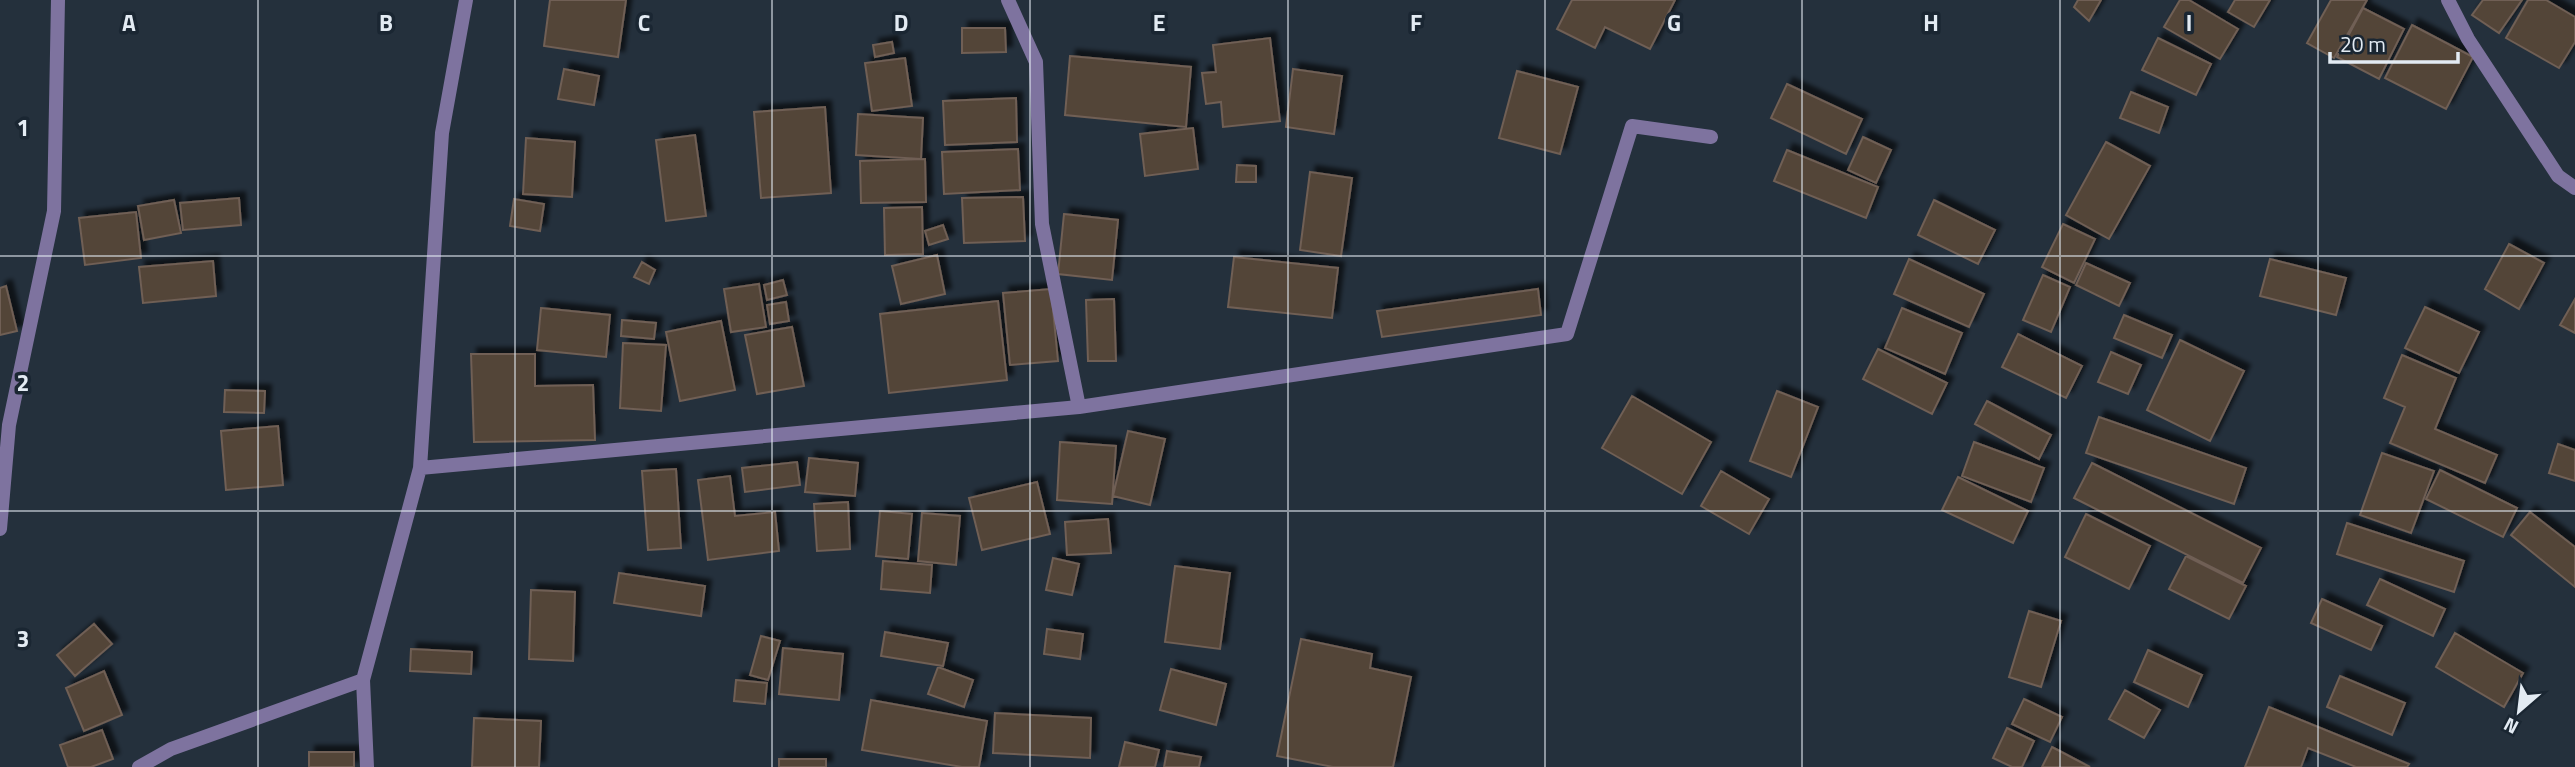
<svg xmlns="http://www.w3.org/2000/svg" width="2575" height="767" viewBox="0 0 2575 767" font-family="'Titillium Web',sans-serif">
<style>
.building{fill:#534439;stroke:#6f5f54;stroke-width:2;filter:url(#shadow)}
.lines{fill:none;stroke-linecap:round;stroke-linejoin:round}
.street{stroke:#7e739f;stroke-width:14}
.grid{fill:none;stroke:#e3ebf3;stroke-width:2;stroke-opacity:0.55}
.grid-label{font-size:23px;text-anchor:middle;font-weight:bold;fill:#e3ebf3;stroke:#1a2632;stroke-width:7;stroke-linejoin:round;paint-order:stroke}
</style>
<defs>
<filter id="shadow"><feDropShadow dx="6" dy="-6" stdDeviation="2" flood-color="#0009"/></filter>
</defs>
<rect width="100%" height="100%" fill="#24303c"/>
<path class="building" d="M 550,0 L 626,0 L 618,57 L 544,46 Z
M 1572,0 L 1675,0 L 1650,49 L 1605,27 L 1595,48 L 1557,29 Z
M 2078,0 L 2101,0 L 2089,21 L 2074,7 Z
M 2180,0 L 2189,0 L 2238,29 L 2220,59 L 2164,27 Z
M 2235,0 L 2270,0 L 2254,27 L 2228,12 Z
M 2331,0 L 2367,0 L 2334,58 L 2307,43 Z
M 2483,0 L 2522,0 L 2499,33 L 2472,15 Z
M 2528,0 L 2546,0 L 2575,17 L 2575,42 L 2559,68 L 2506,38 Z
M 2363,8 L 2404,29 L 2379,79 L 2337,57 Z
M 2412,25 L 2473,57 L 2446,109 L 2385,78 Z
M 962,28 L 1005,28 L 1006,52 L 962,53 Z
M 1270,38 L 1280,121 L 1223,127 L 1221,102 L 1206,104 L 1202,73 L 1216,72 L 1213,45 Z
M 2158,38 L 2211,64 L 2196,95 L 2142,70 Z
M 892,42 L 894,53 L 875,57 L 873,45 Z
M 1070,56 L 1191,67 L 1186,127 L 1065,115 Z
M 905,58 L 912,106 L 872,111 L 865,63 Z
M 564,69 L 599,76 L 594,105 L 558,99 Z
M 1293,69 L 1342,76 L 1334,134 L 1286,127 Z
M 1517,71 L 1578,87 L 1560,154 L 1499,138 Z
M 1787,84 L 1862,119 L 1846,154 L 1771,118 Z
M 2131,92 L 2168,107 L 2159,133 L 2120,118 Z
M 1016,98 L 1017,142 L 945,145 L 943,101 Z
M 825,107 L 831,193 L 761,198 L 754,112 Z
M 858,114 L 923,118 L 921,159 L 856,155 Z
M 1193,128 L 1198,169 L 1145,176 L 1140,134 Z
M 695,135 L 706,216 L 666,221 L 656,140 Z
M 1863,137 L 1891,150 L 1876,183 L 1848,170 Z
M 526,138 L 575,142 L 572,197 L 523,194 Z
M 2106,142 L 2150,166 L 2109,239 L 2066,215 Z
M 1018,149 L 1020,190 L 944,194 L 942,152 Z
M 1787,150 L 1878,187 L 1866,218 L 1774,181 Z
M 925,159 L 926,202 L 861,203 L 860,161 Z
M 1237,165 L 1256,166 L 1256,182 L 1236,182 Z
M 1310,172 L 1352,178 L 1341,256 L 1300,250 Z
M 1023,197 L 1025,241 L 964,243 L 962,198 Z
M 239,198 L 241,225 L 183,230 L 180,203 Z
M 514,199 L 544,204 L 540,231 L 510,226 Z
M 174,200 L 181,233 L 144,240 L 138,206 Z
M 1934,200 L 1995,230 L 1978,264 L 1918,235 Z
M 922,207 L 923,254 L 885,255 L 884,208 Z
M 136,212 L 141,258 L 85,265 L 79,218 Z
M 1064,214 L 1118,220 L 1112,280 L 1058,274 Z
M 2063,224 L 2095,239 L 2074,283 L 2042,267 Z
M 943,225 L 948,239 L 929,245 L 925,231 Z
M 2509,244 L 2544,263 L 2519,309 L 2485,289 Z
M 937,255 L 945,294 L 901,304 L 892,266 Z
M 1234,257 L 1338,268 L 1332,318 L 1228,307 Z
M 1909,259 L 1984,294 L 1969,327 L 1894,294 Z
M 2270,259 L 2346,278 L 2336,315 L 2260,296 Z
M 213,261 L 216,296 L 143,303 L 139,267 Z
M 642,262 L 655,270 L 649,284 L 634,277 Z
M 2086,263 L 2130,283 L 2119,306 L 2076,285 Z
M 2043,275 L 2070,287 L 2051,332 L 2023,320 Z
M 783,280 L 787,295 L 767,300 L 764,285 Z
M 759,284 L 766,327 L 731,332 L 724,289 Z
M 6,286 L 17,331 L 0,335 L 0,288 Z
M 1051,289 L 1058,361 L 1010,365 L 1003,293 Z
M 1538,289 L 1541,315 L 1382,337 L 1377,311 Z
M 1114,299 L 1116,361 L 1088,361 L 1086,300 Z
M 2575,299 L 2575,333 L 2560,325 Z
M 998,301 L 1007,380 L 889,393 L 880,314 Z
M 786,302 L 789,321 L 770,324 L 767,305 Z
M 2425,307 L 2479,332 L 2459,373 L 2405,348 Z
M 541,308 L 610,315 L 606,357 L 537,350 Z
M 1902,308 L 1962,333 L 1945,374 L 1885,348 Z
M 2124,315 L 2172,335 L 2162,358 L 2114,338 Z
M 622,320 L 656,323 L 654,339 L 621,336 Z
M 721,321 L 735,390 L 680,401 L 666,332 Z
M 792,327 L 804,386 L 757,394 L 745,335 Z
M 2018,334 L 2082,366 L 2066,398 L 2002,367 Z
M 2180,340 L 2244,371 L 2210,441 L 2147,410 Z
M 623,343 L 666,345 L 661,411 L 620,408 Z
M 1878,349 L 1947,383 L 1932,414 L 1863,379 Z
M 2111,352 L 2141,365 L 2128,394 L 2098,382 Z
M 471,354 L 535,354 L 535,386 L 593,385 L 595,440 L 474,442 Z
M 2402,355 L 2456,378 L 2435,429 L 2497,455 L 2485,483 L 2390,443 L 2405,407 L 2384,398 Z
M 225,390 L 265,391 L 264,413 L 224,412 Z
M 1777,391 L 1818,407 L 1791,477 L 1750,461 Z
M 1632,396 L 1711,442 L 1682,494 L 1602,448 Z
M 1987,401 L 2051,435 L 2039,459 L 1975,424 Z
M 2099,417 L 2246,468 L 2234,504 L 2086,453 Z
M 278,426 L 283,485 L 226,490 L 221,431 Z
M 1128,431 L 1165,439 L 1150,505 L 1113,496 Z
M 1060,442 L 1116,446 L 1112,504 L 1057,500 Z
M 1974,442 L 2044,468 L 2031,502 L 1962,476 Z
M 2558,444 L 2575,450 L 2575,481 L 2549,473 Z
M 2382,453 L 2434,471 L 2411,533 L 2360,515 Z
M 809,458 L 858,463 L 855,496 L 805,492 Z
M 797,462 L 800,485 L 745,492 L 742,468 Z
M 2092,463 L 2261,548 L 2243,583 L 2074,498 Z
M 676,469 L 681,548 L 648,550 L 642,471 Z
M 2440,470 L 2517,508 L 2503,537 L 2426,499 Z
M 1721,471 L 1769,499 L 1749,534 L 1701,506 Z
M 730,476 L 735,516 L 775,512 L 779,551 L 708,560 L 698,480 Z
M 1958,477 L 2028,511 L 2013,543 L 1942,510 Z
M 1037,482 L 1050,534 L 982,550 L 969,498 Z
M 848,502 L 850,549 L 817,551 L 814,504 Z
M 880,511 L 912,514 L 908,559 L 876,556 Z
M 2530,512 L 2575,547 L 2575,587 L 2511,535 Z
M 922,513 L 960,516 L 956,565 L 918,561 Z
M 2086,514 L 2150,546 L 2129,589 L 2065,557 Z
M 1108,519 L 1111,553 L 1067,555 L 1065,522 Z
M 2347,523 L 2464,561 L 2454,592 L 2337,554 Z
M 2186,556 L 2246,586 L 2229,619 L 2169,589 Z
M 1053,558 L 1079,564 L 1072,595 L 1046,590 Z
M 883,561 L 932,565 L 930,593 L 881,589 Z
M 1175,566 L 1230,573 L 1220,649 L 1165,642 Z
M 619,573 L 705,586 L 701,616 L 614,603 Z
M 2380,579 L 2445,609 L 2433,636 L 2367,605 Z
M 531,590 L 575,592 L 573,661 L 529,659 Z
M 2322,599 L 2382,626 L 2371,650 L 2311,623 Z
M 2029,611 L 2061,621 L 2041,687 L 2009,677 Z
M 94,624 L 112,644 L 75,676 L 57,655 Z
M 1047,629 L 1083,634 L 1080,659 L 1044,654 Z
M 885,632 L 948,643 L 943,666 L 881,656 Z
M 2455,633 L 2523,673 L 2504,707 L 2436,667 Z
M 761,636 L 780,641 L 768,680 L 750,675 Z
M 1301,639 L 1372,654 L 1370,668 L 1411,677 L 1393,767 L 1333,767 L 1277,756 Z
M 783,648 L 843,654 L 839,700 L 779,694 Z
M 411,649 L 472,652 L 471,674 L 410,671 Z
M 2148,650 L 2202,675 L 2188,707 L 2134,682 Z
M 938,667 L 973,680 L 964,707 L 928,694 Z
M 1171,669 L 1226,684 L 1216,725 L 1160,710 Z
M 104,671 L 122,715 L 84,731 L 66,688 Z
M 2340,676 L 2405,703 L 2392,735 L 2327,707 Z
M 736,680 L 767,683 L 765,704 L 734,701 Z
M 2125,690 L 2160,710 L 2144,738 L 2109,719 Z
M 2024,699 L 2062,717 L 2050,742 L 2012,724 Z
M 871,700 L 987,721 L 979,767 L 962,767 L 862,750 Z
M 2269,707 L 2409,764 L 2407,767 L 2356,767 L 2308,748 L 2301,767 L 2245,767 Z
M 995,713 L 1091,718 L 1090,758 L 993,753 Z
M 474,718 L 541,721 L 539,767 L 472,767 Z
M 2007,728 L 2034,741 L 2022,767 L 2012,767 L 1993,758 Z
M 102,730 L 113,759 L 91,767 L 68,767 L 60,745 Z
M 1125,742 L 1159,750 L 1155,767 L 1119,767 Z
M 2052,747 L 2090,767 L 2042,767 Z
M 1167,751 L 1201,757 L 1199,767 L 1164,767 Z
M 309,752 L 354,752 L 354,767 L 309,767 Z
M 779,759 L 826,759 L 826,767 L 779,767 Z"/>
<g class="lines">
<path class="street" d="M 466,0 L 442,133 L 420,468 L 1079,407 L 1567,334 L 1632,126 L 1711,137
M 1008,0 L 1036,62 L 1042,224 L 1079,407
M 2448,0 L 2468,39 L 2558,176 L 2575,188
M 0,529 L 9,425 L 54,211 L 58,0
M 139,767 L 171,749 L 363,680
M 367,767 L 363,680 L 420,468"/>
</g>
<path class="grid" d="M 258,0 L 258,767M 515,0 L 515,767M 772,0 L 772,767M 1030,0 L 1030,767M 1288,0 L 1288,767M 1545,0 L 1545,767M 1802,0 L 1802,767M 2060,0 L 2060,767M 2318,0 L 2318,767M 0,256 L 2575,256M 0,511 L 2575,511"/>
<g class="grid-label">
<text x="129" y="31">A</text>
<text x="386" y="31">B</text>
<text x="644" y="31">C</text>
<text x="901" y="31">D</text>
<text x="1159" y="31">E</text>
<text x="1416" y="31">F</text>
<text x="1674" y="31">G</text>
<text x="1931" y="31">H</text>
<text x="2189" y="31">I</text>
<text x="23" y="136">1</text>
<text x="23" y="391">2</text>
<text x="23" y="647">3</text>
</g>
<g transform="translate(2519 711) rotate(208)" stroke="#1a2632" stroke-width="5" paint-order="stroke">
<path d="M0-5L12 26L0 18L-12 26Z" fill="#e3ebf3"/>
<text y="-10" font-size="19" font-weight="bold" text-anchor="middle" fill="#e3ebf3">N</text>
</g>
<path d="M2330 52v10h128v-10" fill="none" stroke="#e3ebf3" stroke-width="3.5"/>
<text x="2340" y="52" font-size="21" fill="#e3ebf3" stroke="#1a2632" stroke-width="5" paint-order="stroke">20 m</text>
</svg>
